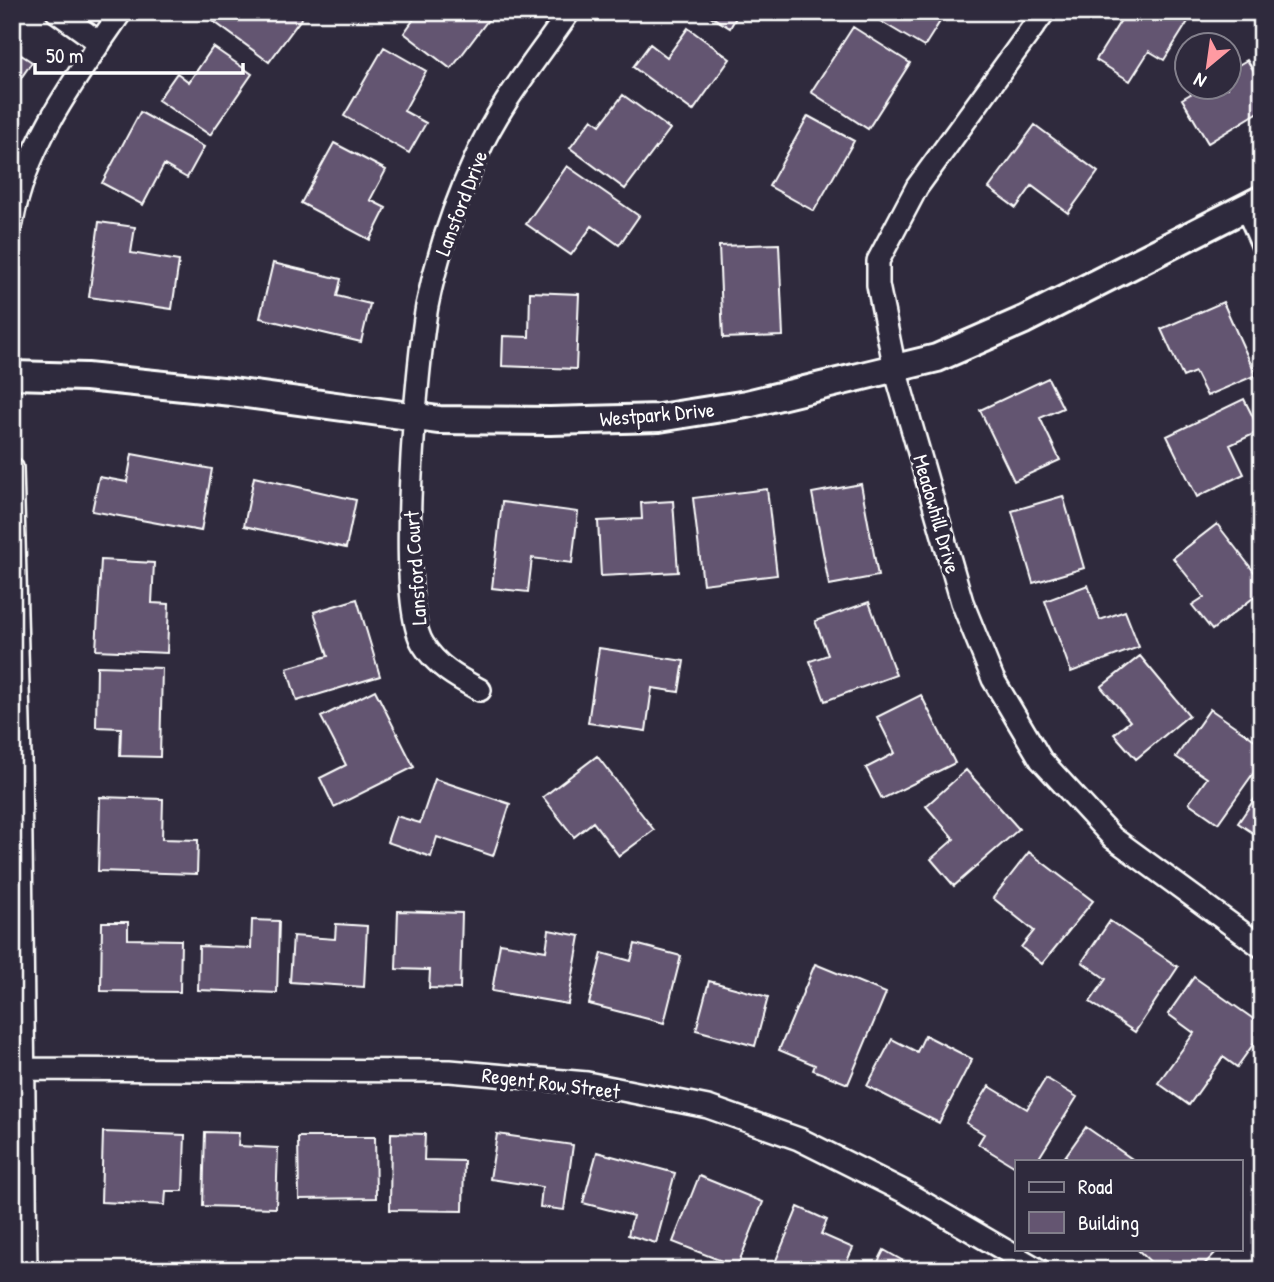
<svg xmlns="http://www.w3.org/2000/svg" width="1274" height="1282" viewBox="0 0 1274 1282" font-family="'Patrick Hand',sans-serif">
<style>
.building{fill:#645571;stroke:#fff;stroke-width:2}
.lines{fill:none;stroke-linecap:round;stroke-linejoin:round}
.minor-casing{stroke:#fff;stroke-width:26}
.tertiary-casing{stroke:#fff;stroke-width:32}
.minor{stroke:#2f2a3d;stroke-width:21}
.tertiary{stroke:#2f2a3d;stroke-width:26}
.labels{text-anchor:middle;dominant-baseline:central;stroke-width:7;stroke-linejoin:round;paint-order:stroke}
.street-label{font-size:21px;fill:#fff;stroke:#2f2a3d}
</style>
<rect width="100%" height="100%" fill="#2f2a3d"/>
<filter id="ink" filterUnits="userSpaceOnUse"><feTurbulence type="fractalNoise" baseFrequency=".0143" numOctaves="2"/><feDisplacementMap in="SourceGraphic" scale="14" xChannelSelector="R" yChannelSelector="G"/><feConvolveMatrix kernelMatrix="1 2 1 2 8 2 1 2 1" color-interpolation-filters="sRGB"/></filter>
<g filter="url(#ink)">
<path class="building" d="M 214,12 L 306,12 L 269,62 L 209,18 Z
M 419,12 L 494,12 L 451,69 L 404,33 Z
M 704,12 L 739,12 L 730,28 Z
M 872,12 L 946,12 L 924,47 L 870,15 Z
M 1126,12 L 1194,12 L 1164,60 L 1149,51 L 1130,81 L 1096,60 Z
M 853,27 L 910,63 L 868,129 L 811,92 Z
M 688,28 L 730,59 L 693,111 L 633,67 L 650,44 L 667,57 Z
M 213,47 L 252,74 L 210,135 L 158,100 L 177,73 L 189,82 Z
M 384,47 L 426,71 L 404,111 L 426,123 L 409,153 L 344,116 Z
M 12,49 L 32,62 L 12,91 Z
M 1247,60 L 1262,84 L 1262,110 L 1208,143 L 1182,99 L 1201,88 L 1228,88 L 1228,71 Z
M 623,95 L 670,129 L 625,189 L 570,148 L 592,119 L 600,125 Z
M 140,112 L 204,147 L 187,178 L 164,165 L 143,205 L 102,183 Z
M 808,116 L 854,141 L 814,211 L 769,186 Z
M 1035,125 L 1098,172 L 1068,213 L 1032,186 L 1016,208 L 989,188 Z
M 334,143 L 386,170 L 370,200 L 386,208 L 370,240 L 301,203 Z
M 567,166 L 639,216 L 619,245 L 592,226 L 571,255 L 526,224 Z
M 99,222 L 135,227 L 131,253 L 179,261 L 172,309 L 89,297 Z
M 779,244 L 783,336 L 723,338 L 719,246 Z
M 273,263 L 341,279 L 337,296 L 370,304 L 361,342 L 260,318 Z
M 530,292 L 579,294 L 576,369 L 502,366 L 503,336 L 529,337 Z
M 1223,302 L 1256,375 L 1207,396 L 1195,372 L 1183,377 L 1161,329 Z
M 1048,378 L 1063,408 L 1040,418 L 1060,460 L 1014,481 L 980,410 Z
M 1244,399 L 1260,431 L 1230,445 L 1244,474 L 1197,497 L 1167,436 Z
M 132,454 L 212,469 L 201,531 L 92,511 L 99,477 L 127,482 Z
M 254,477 L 356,500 L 346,548 L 244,526 Z
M 861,484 L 878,576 L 829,585 L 812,493 Z
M 767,489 L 777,575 L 703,584 L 693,498 Z
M 1063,496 L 1084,568 L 1033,583 L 1012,511 Z
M 673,501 L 678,572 L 601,576 L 598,521 L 642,519 L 641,503 Z
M 502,502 L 578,512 L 572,563 L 532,558 L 528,592 L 492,588 Z
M 1217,524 L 1262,582 L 1262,591 L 1212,630 L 1192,605 L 1204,597 L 1173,558 Z
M 101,560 L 154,563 L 152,603 L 169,604 L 167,653 L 96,650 Z
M 1088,585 L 1100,620 L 1125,611 L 1139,647 L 1071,672 L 1045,601 Z
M 357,599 L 380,676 L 297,701 L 287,668 L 328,656 L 314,612 Z
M 869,602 L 896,675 L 825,701 L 810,661 L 828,655 L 815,621 Z
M 599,648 L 684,661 L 679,692 L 652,688 L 646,731 L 588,723 Z
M 1140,656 L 1189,715 L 1136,759 L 1114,734 L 1130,721 L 1101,687 Z
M 97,666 L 162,668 L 160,757 L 120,756 L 121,728 L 96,727 Z
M 375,690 L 414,767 L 334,807 L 320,778 L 346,765 L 321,717 Z
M 921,695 L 955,763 L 882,799 L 866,768 L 895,753 L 877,717 Z
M 1210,709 L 1262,745 L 1262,761 L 1218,823 L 1189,803 L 1207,778 L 1176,757 Z
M 597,756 L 654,830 L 619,856 L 593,822 L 574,837 L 543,797 Z
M 966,770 L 1019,829 L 954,886 L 931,859 L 954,839 L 926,806 Z
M 435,779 L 510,804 L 493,856 L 437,837 L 431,857 L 387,842 L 396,816 L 420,823 Z
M 1262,788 L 1262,839 L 1238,823 Z
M 100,797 L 163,799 L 162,839 L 198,840 L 197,874 L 98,871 Z
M 1029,852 L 1093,901 L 1042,964 L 1021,947 L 1034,931 L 993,898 Z
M 398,911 L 462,913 L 460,989 L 429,988 L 430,970 L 396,969 Z
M 252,920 L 279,921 L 277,993 L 198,990 L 199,946 L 251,948 Z
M 1110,921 L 1178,967 L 1135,1032 L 1090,1002 L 1106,979 L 1082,962 Z
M 102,922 L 128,922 L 128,939 L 181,940 L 180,992 L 101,991 Z
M 336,924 L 367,926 L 364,987 L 290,982 L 293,936 L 335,939 Z
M 549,930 L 580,936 L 568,1004 L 492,991 L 500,943 L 546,951 Z
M 635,944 L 681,956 L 664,1023 L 589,1004 L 602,953 L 631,961 Z
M 815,964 L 886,993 L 848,1084 L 813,1070 L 815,1065 L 779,1050 Z
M 1194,977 L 1262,1025 L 1262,1032 L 1237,1067 L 1223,1057 L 1189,1105 L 1158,1083 L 1194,1033 L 1168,1014 Z
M 709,981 L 768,997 L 755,1046 L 696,1030 Z
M 925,1035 L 972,1059 L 939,1123 L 867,1086 L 892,1039 L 917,1052 Z
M 1046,1078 L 1077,1097 L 1037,1161 L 1017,1161 L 1017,1168 L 978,1144 L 984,1134 L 966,1123 L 989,1086 L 1027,1109 Z
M 1086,1127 L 1132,1159 L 1130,1161 L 1062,1161 Z
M 103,1132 L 185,1135 L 183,1191 L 166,1191 L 165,1205 L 101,1202 Z
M 205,1132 L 239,1133 L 238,1146 L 278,1148 L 276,1208 L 203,1206 Z
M 391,1133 L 425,1134 L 424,1160 L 464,1161 L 463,1211 L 390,1210 Z
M 497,1134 L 573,1145 L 564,1210 L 540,1207 L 542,1187 L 490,1179 Z
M 298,1137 L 375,1137 L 376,1198 L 299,1199 Z
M 597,1152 L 675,1173 L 656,1243 L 628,1235 L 633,1216 L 583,1203 Z
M 699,1176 L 763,1202 L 737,1267 L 673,1242 Z
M 798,1207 L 827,1220 L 821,1234 L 853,1248 L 843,1270 L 772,1270 Z
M 1137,1249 L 1219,1249 L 1199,1270 L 1159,1270 Z
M 884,1250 L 919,1270 L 874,1270 Z"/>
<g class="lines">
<g class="minor-casing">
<path id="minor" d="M 57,12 L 100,43
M 1044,12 L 917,187 L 878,261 L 878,285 L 895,369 L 962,602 L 993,679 L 1041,760 L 1113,838 L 1262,947
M 1246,207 L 1262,244
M 12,223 C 25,145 77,76 121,12
M 12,468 L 20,758 L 26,1270
M 480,690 C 458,678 437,667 423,644 C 395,600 417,364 427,306 C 437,255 455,203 477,155 C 499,104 538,58 569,12
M 23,1069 L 450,1071 L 587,1083 L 708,1107 L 799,1139 L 905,1192 L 1039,1270"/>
</g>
<g class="tertiary-casing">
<path id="tertiary" d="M 12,375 L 86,377 L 232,392 L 439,420 L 550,421 L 659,418 L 747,404 L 937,358 L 1024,320 L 1262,199"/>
</g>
<use href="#minor" class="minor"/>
<use href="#tertiary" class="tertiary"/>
</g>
</g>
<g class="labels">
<g class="street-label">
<text transform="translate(461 203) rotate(-69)">Lansford Drive</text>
<text transform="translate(657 414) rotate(-5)">Westpark Drive</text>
<text transform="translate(937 514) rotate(74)">Meadowhill Drive</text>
<text transform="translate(415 568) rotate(-94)">Lansford Court</text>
<text transform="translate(551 1083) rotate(7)">Regent Row Street</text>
</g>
</g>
<rect width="1274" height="1282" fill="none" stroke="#2f2a3d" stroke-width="42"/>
<rect x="21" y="21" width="1232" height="1240" fill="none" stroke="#fff" stroke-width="2.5" filter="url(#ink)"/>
<rect x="1015" y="1160" width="228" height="91" fill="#2f2a3d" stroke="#827f8b" stroke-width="2"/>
<rect x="1029" y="1182" width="35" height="10" fill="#2f2a3d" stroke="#827f8b" stroke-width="2"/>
<text x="1078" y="1194" font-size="21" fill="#ffffff">Road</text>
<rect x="1029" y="1212" width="35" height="21" fill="#645571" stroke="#827f8b" stroke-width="2"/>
<text x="1078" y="1230" font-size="21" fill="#ffffff">Building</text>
<g transform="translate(1208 66) rotate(209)"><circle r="33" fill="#2f2a3d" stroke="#827f8b" stroke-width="2"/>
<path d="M0-5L12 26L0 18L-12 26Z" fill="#ff9aa2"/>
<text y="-10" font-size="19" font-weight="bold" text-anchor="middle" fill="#ffffff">N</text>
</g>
<path d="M35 63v10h208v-10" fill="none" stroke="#ffffff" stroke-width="3.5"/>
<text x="46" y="63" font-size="21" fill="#ffffff" stroke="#2f2a3d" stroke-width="5" paint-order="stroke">50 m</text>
</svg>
